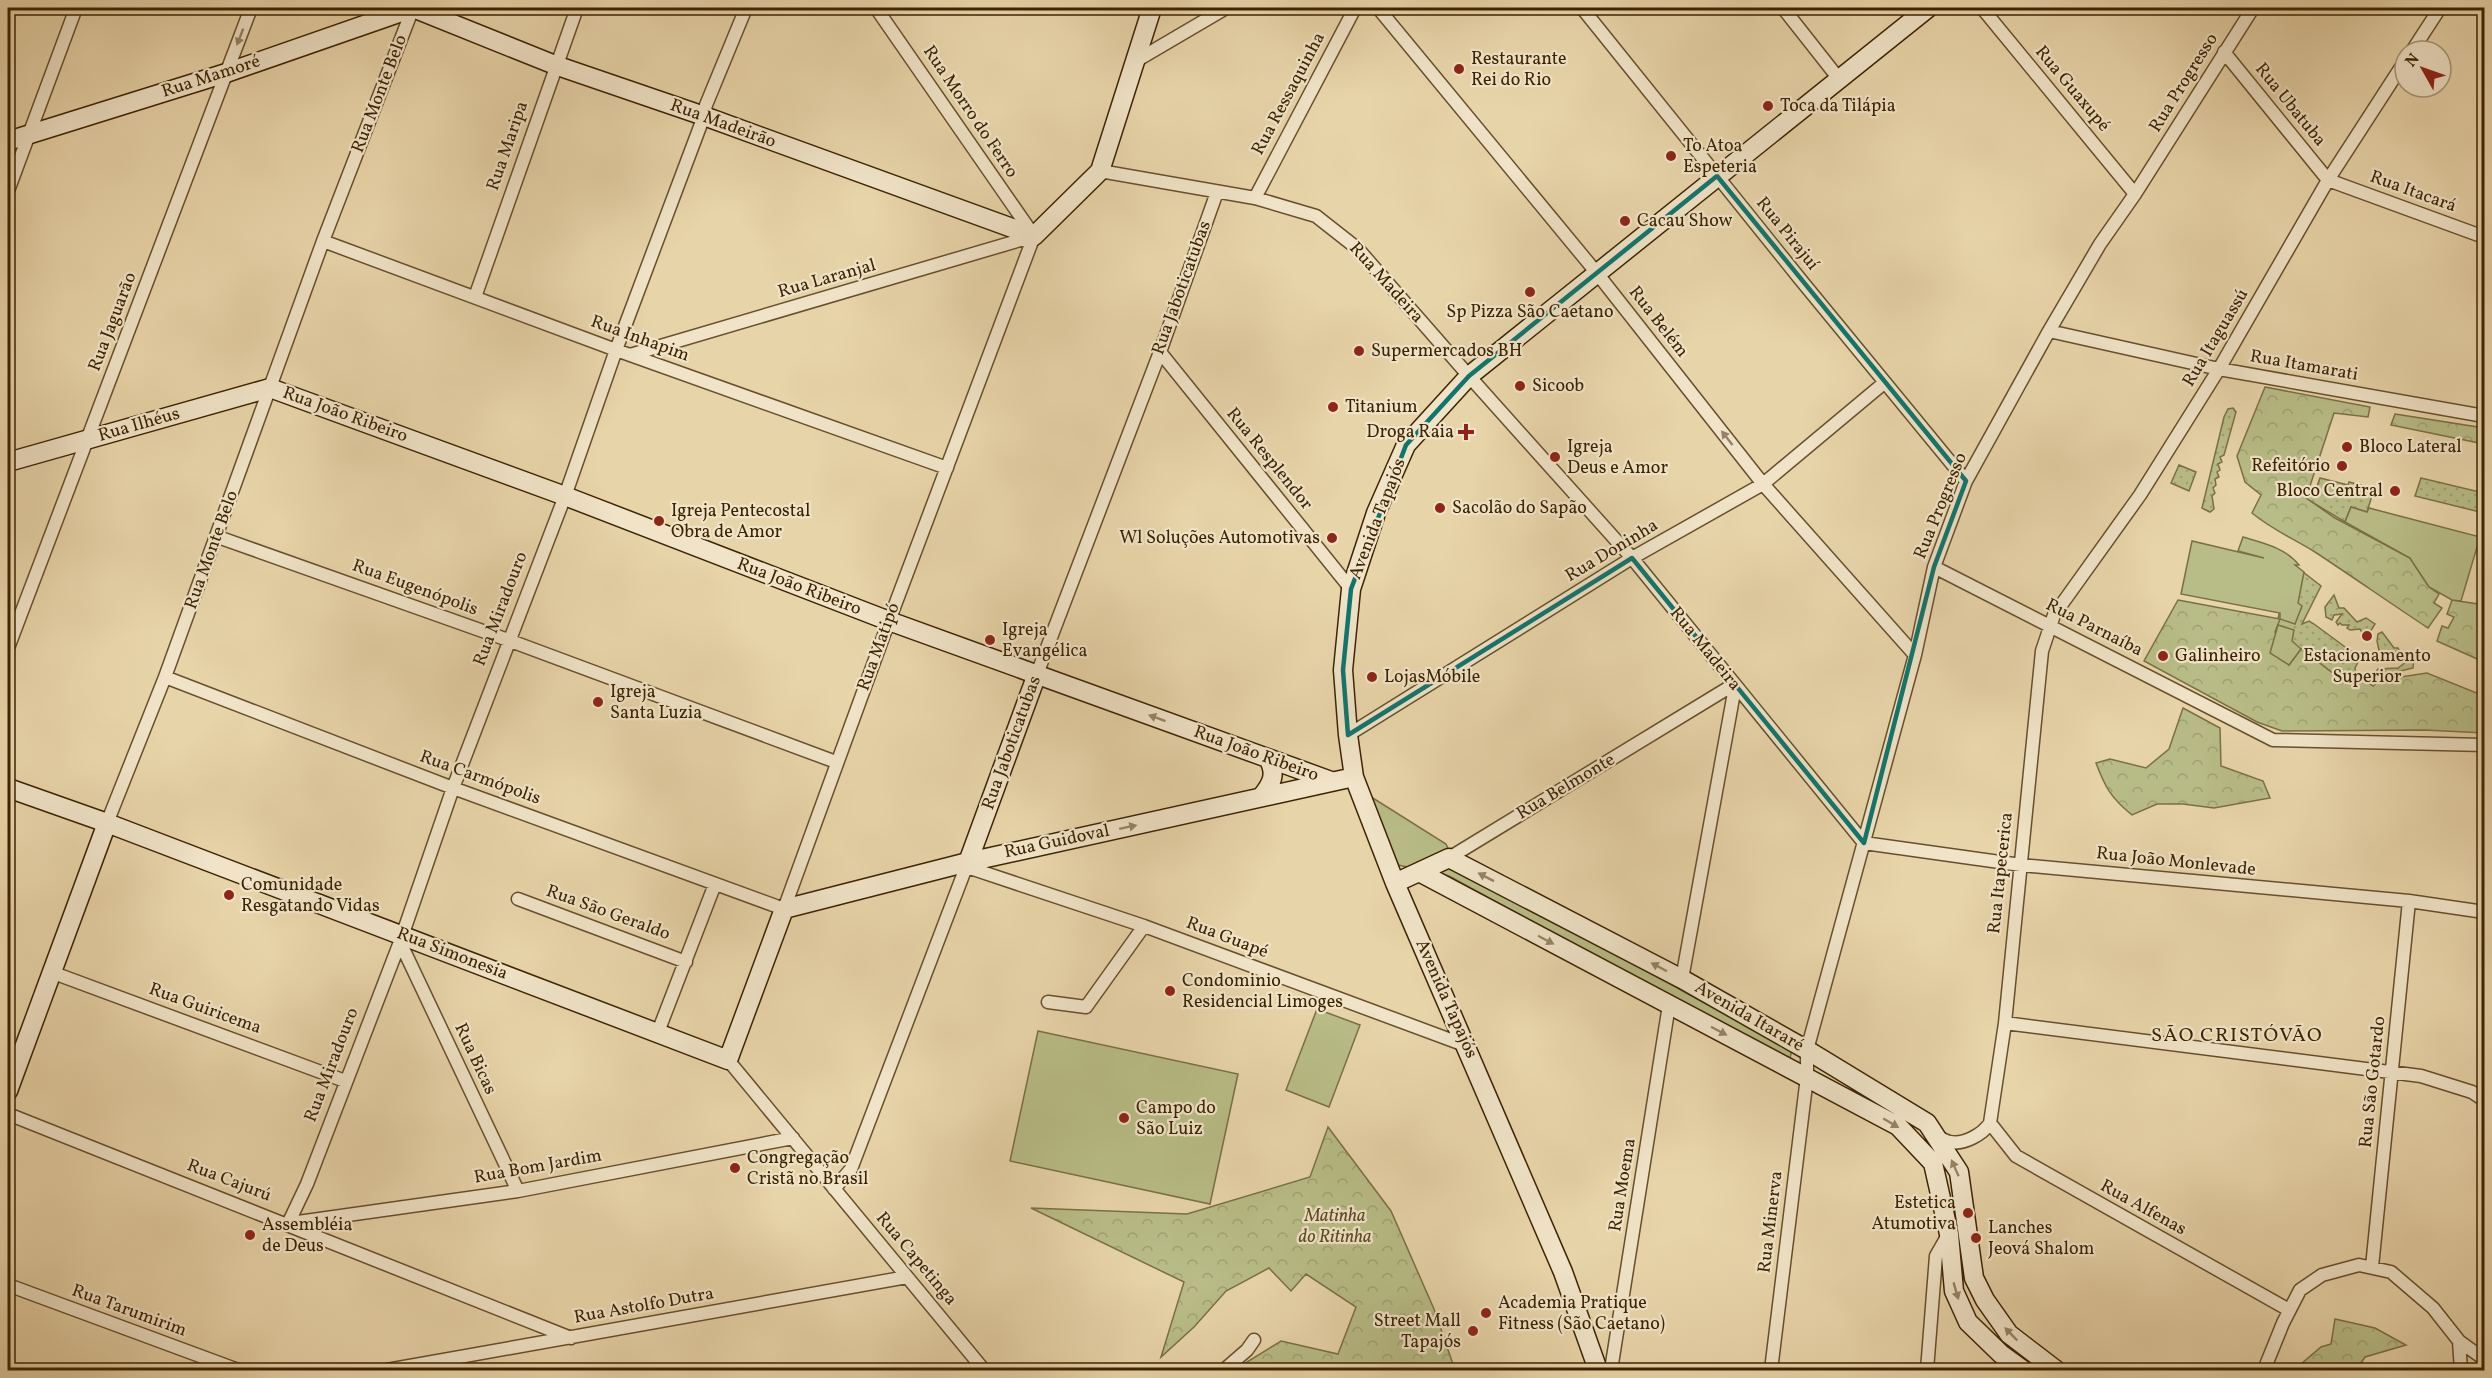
<svg xmlns="http://www.w3.org/2000/svg" width="2492" height="1378" viewBox="0 0 2492 1378" font-family="Vollkorn,serif">
<style>
.grass{fill:url(#grass-dots);stroke:#7a7044;stroke-width:1.5}
.forest{fill:url(#forest-crowns);stroke:#7a7044;stroke-width:1.5}
.park{fill:#b8bc86;stroke:#7a7044;stroke-width:1.5}
.lines{fill:none;stroke-linecap:round;stroke-linejoin:round}
.street-casing{stroke:#674f2c;stroke-width:15}
.secondary-casing{stroke:#3c2302;stroke-width:21}
.street{stroke:#f0e3c7;stroke-width:12}
.secondary{stroke:#f0e3c7;stroke-width:18}
.oneway{fill:#968364}
.marked{fill:none;stroke:#0f766e;stroke-width:4.5;stroke-linejoin:round}
.poi-dot{fill:#8f2418;stroke:#f0e3c7;stroke-width:2}
.labels{text-anchor:middle;dominant-baseline:central;stroke-width:4.5;stroke-linejoin:round;paint-order:stroke}
.poi-label{font-size:18px;fill:#3c2302;stroke:#f0e3c7;text-anchor:start}
.street-label{font-size:18px;fill:#3c2302;stroke:#f0e3c7}
.park-label{font-size:18px;font-style:italic;fill:#5b4923;stroke:#f0e3c7}
.neighbourhood-label{font-size:20px;letter-spacing:1.5px;fill:#3c2302;stroke:#f0e3c7}
</style>
<defs>
<pattern id="grass-dots" width="8" height="8" patternUnits="userSpaceOnUse" patternTransform="scale(1.5)"><rect width="8" height="8" fill="#b8bc86"/><path d="M2 2h.1M6 6h.1" fill="none" stroke="#9fa172" stroke-width="1.8" stroke-linecap="round"/></pattern>
<pattern id="forest-crowns" width="20" height="18" patternUnits="userSpaceOnUse" patternTransform="scale(1.5)"><rect width="20" height="18" fill="#b8bc86"/><path d="M2 6a3 3 0 1 1 6 0M12 15a3 3 0 1 1 6 0" fill="none" stroke="#9fa172"/></pattern>
</defs>
<rect width="100%" height="100%" fill="#e8d4a9"/>
<filter id="stains"><feTurbulence type="fractalNoise" baseFrequency=".00333" numOctaves="4"/><feColorMatrix values="0 0 0 0 .2 0 0 0 0 .09 0 0 0 0 .02 0 0 0 .5 -.17"/></filter>
<radialGradient id="worn" r=".72"><stop offset=".6" stop-color="#630" stop-opacity="0"/><stop offset="1" stop-color="#630" stop-opacity=".3"/></radialGradient>
<path class="grass" d="M 2233,408 L 2236,412 L 2224,455 L 2220,457 L 2222,462 L 2218,464 L 2220,470 L 2217,472 L 2219,477 L 2215,479 L 2216,485 L 2213,488 L 2215,493 L 2212,496 L 2214,509 L 2210,512 L 2202,508 L 2224,417 L 2228,409 Z
M 2179,465 L 2196,472 L 2189,491 L 2171,483 Z
M 2320,478 L 2348,485 L 2349,482 L 2374,489 L 2367,512 L 2351,507 L 2345,522 L 2307,499 L 2311,491 L 2315,492 Z
M 2421,478 L 2484,493 L 2484,513 L 2415,496 Z
M 2290,565 L 2294,565 L 2321,586 L 2302,624 L 2309,621 L 2314,624 L 2360,658 L 2355,668 L 2356,674 L 2346,683 L 2301,649 L 2289,665 L 2275,632 Z
M 2334,595 L 2339,608 L 2344,608 L 2357,622 L 2366,618 L 2375,624 L 2367,637 L 2365,638 L 2360,629 L 2350,630 L 2347,628 L 2349,625 L 2342,625 L 2340,623 L 2338,625 L 2336,622 L 2342,614 L 2334,615 L 2332,620 L 2326,617 L 2325,607 Z
M 2382,632 L 2394,648 L 2398,648 C 2400,655 2407,657 2414,658 L 2413,668 L 2372,678 L 2378,669 L 2398,668 L 2406,662 L 2396,652 L 2390,653 L 2389,658 L 2387,659 L 2387,656 L 2379,650 L 2377,641 L 2378,634 Z"/>
<path class="forest" d="M 2265,387 L 2370,407 L 2368,417 L 2334,413 L 2306,498 L 2335,518 L 2410,558 L 2429,587 L 2439,594 L 2434,603 L 2442,608 L 2428,628 C 2390,603 2353,577 2315,552 C 2294,539 2271,529 2252,513 L 2261,495 L 2245,482 L 2237,456 Z
M 2395,414 L 2484,428 L 2484,444 L 2391,425 Z
M 2178,600 L 2280,619 L 2275,632 L 2289,665 L 2301,649 L 2346,683 L 2356,674 L 2373,686 L 2381,680 L 2427,673 L 2484,696 L 2484,733 L 2425,730 L 2282,731 L 2257,722 L 2144,661 Z
M 2452,600 L 2484,605 L 2484,662 L 2437,641 L 2442,626 L 2448,628 L 2454,617 L 2447,614 Z
M 2183,708 L 2220,728 L 2221,766 L 2263,781 L 2270,798 L 2214,808 L 2183,804 L 2157,804 L 2132,815 C 2111,798 2105,787 2096,763 L 2110,759 L 2146,768 L 2169,749 Z
M 1328,1127 L 1391,1211 L 1434,1309 L 1455,1370 L 1234,1370 L 1281,1341 L 1338,1354 L 1356,1307 L 1306,1274 L 1291,1291 L 1269,1268 L 1226,1291 L 1194,1327 L 1161,1357 L 1184,1282 L 1031,1208 L 1187,1214 L 1310,1177 Z
M 2335,1319 L 2375,1328 L 2406,1345 L 2365,1357 L 2356,1370 L 2303,1370 L 2301,1364 L 2321,1347 L 2331,1344 Z"/>
<path class="park" d="M 2351,507 L 2367,512 L 2369,508 L 2480,537 L 2461,601 L 2452,600 L 2429,587 L 2410,558 L 2345,522 Z
M 2243,537 C 2263,543 2286,548 2299,565 L 2295,565 L 2304,572 L 2298,603 L 2302,606 L 2295,624 L 2280,619 L 2280,613 L 2181,594 L 2192,541 L 2264,558 L 2238,551 Z
M 2278,625 L 2294,630 L 2292,641 L 2301,649 L 2289,665 L 2270,653 Z
M 1368,795 L 1446,844 L 1457,869 L 1792,1050 L 1789,1062 L 1449,876 L 1398,865 Z
M 1317,1009 L 1360,1025 L 1329,1107 L 1286,1090 Z
M 1038,1031 L 1238,1074 L 1210,1204 L 1010,1161 Z"/>
<g class="lines">
<g class="street-casing">
<path id="street" d="M 876,8 L 1034,236
M 1378,8 L 1596,272 L 1763,484 L 1915,655
M 1582,8 L 1800,279 L 1966,481
M 1783,8 L 1839,79
M 1982,8 L 2135,194
M 2412,51 L 2440,8
M 2224,52 L 2328,180 L 2484,237
M 1134,62 L 1226,8
M 1100,171 L 1255,198 L 1316,216 L 1358,249 L 1469,376 L 1632,558 L 1864,843
M 8,191 L 76,8
M 1255,198 L 1355,8
M 323,241 L 616,350 L 947,468
M 475,297 L 577,8
M 2049,331 L 2219,369 L 2484,416
M 1160,352 L 1351,589
M 630,355 L 1034,236
M 218,537 L 508,640 L 836,762
M 1934,567 L 2273,740 L 2484,745
M 8,648 L 251,8
M 1037,674 L 1160,352 L 1217,192
M 165,677 L 453,788 L 784,909 L 889,621 L 1034,236
M 1348,735 L 1632,558 L 1763,484 L 1884,383
M 107,823 L 165,677 L 323,241 L 413,8
M 1864,843 L 2021,865 L 2409,901 L 2484,912
M 1449,858 L 1733,685
M 967,867 L 1144,926 L 1467,1046
M 518,899 L 686,962
M 400,942 L 518,1191
M 51,972 L 345,1081
M 1682,979 L 1735,687
M 1048,1002 L 1086,1007 L 1144,926
M 2005,1023 L 2421,1076 L 2472,1092 L 2484,1100
M 658,1032 L 715,884
M 728,1060 L 984,1370
M 8,1114 L 571,1338
M 1990,1123 L 2016,1156 L 2289,1310
M 1936,1136 C 1940,1138 1945,1141 1950,1142 C 1964,1145 1983,1134 1990,1123 L 2005,1023 L 2042,651 L 2054,615 L 2140,495 L 2219,369 L 2328,180 L 2405,61
M 834,1189 L 851,1169 L 968,862
M 291,1223 L 518,1191 L 793,1138
M 288,1224 L 307,1184 L 400,942 L 453,788 L 565,496 L 616,350 L 704,116 L 706,105 L 746,8
M 2372,1267 L 2409,901
M 8,1285 L 238,1370
M 2459,1341 L 2461,1370
M 387,1370 L 907,1277
M 1224,1370 L 1247,1350 L 1254,1340
M 1611,1370 L 1669,1005
M 1771,1370 L 1807,1077 L 1807,1050 L 1915,655 L 1934,567 L 1966,481 L 2049,331 L 2100,244 L 2135,194 L 2253,8
M 1927,1370 L 1936,1256 L 1948,1235
M 2264,1370 L 2283,1323 L 2300,1290 L 2322,1275 L 2359,1265 L 2391,1272 L 2433,1308 L 2459,1341 L 2484,1359"/>
</g>
<g class="secondary-casing">
<path id="secondary" d="M 413,8 L 555,65 L 704,116 L 1034,236 L 1100,171 L 1152,8
M 8,141 L 226,73 L 413,8
M 8,462 L 270,388 L 565,496 L 889,621 L 1331,781
M 8,788 L 107,823 L 728,1060 L 784,909 L 968,862 L 1354,777
M 1261,797 C 1272,784 1277,774 1268,758
M 968,862 L 1037,674
M 1421,873 L 1898,1126 L 1933,1163 L 1949,1234 L 1954,1291 L 1968,1322 L 2001,1354 L 2023,1370
M 1395,883 L 1449,858 L 1682,979 L 1807,1050 L 1927,1123 L 1959,1172 L 1974,1278 L 1985,1300 L 2009,1334 L 2056,1370
M 8,1091 L 107,823
M 1598,1370 L 1563,1272 L 1395,883 L 1354,777 L 1348,735 L 1343,670 L 1351,589 L 1376,513 L 1406,445 L 1469,376 L 1928,8"/>
</g>
<use href="#street" class="street"/>
<use href="#secondary" class="secondary"/>
</g>
<defs><path id="oneway-solid" d="M-6-.8H1V-3.2L6.5 0L1 3.2V.8H-6Z" transform="scale(1.5)"/></defs>
<g class="oneway">
<use href="#oneway-solid" transform="translate(240 37) rotate(111)"/>
<use href="#oneway-solid" transform="translate(1727 438) rotate(-128)"/>
<use href="#oneway-solid" transform="translate(1157 718) rotate(-160)"/>
<use href="#oneway-solid" transform="translate(1128 827) rotate(-12)"/>
<use href="#oneway-solid" transform="translate(1486 877) rotate(-153)"/>
<use href="#oneway-solid" transform="translate(1546 940) rotate(28)"/>
<use href="#oneway-solid" transform="translate(1659 967) rotate(-152)"/>
<use href="#oneway-solid" transform="translate(1719 1031) rotate(28)"/>
<use href="#oneway-solid" transform="translate(1891 1123) rotate(30)"/>
<use href="#oneway-solid" transform="translate(1955 1168) rotate(-114)"/>
<use href="#oneway-solid" transform="translate(1956 1291) rotate(74)"/>
<use href="#oneway-solid" transform="translate(2011 1334) rotate(-134)"/>
</g>
<path class="marked" d="M 1717,176 L 1966,481 L 1934,567 L 1864,843 L 1632,558 L 1348,735 L 1343,670 L 1351,589 L 1406,445 L 1469,376 Z"/>
<g class="poi-dot">
<circle cx="1459" cy="69" r="6"/>
<circle cx="1768" cy="106" r="6"/>
<circle cx="1671" cy="156" r="6"/>
<circle cx="1625" cy="221" r="6"/>
<circle cx="1530" cy="292" r="6"/>
<circle cx="1359" cy="351" r="6"/>
<circle cx="1520" cy="386" r="6"/>
<circle cx="1333" cy="407" r="6"/>
<path d="M1463 423h6v6h6v6h-6v6h-6v-6h-6v-6h6z"/>
<circle cx="2347" cy="447" r="6"/>
<circle cx="1555" cy="457" r="6"/>
<circle cx="2342" cy="466" r="6"/>
<circle cx="2395" cy="491" r="6"/>
<circle cx="1440" cy="508" r="6"/>
<circle cx="659" cy="521" r="6"/>
<circle cx="1332" cy="538" r="6"/>
<circle cx="2367" cy="636" r="6"/>
<circle cx="990" cy="640" r="6"/>
<circle cx="2163" cy="656" r="6"/>
<circle cx="1372" cy="677" r="6"/>
<circle cx="598" cy="702" r="6"/>
<circle cx="229" cy="895" r="6"/>
<circle cx="1170" cy="991" r="6"/>
<circle cx="1124" cy="1118" r="6"/>
<circle cx="735" cy="1168" r="6"/>
<circle cx="1968" cy="1213" r="6"/>
<circle cx="250" cy="1235" r="6"/>
<circle cx="1976" cy="1238" r="6"/>
<circle cx="1486" cy="1313" r="6"/>
<circle cx="1473" cy="1331" r="6"/>
</g>
<g class="labels">
<g class="poi-label">
<text x="1471" y="59">Restaurante<tspan x="1471" dy="21">Rei do Rio</tspan></text>
<text x="1780" y="106">Toca da Tilápia</text>
<text x="1683" y="146">To Atoa<tspan x="1683" dy="21">Espeteria</tspan></text>
<text x="1637" y="221">Cacau Show</text>
<text x="1530" y="312" text-anchor="middle">Sp Pizza São Caetano</text>
<text x="1371" y="351">Supermercados BH</text>
<text x="1532" y="386">Sicoob</text>
<text x="1345" y="407">Titanium</text>
<text x="1454" y="432" text-anchor="end">Droga Raia</text>
<text x="1567" y="447">Igreja<tspan x="1567" dy="21">Deus e Amor</tspan></text>
<text x="2359" y="447">Bloco Lateral</text>
<text x="2330" y="466" text-anchor="end">Refeitório</text>
<text x="2383" y="491" text-anchor="end">Bloco Central</text>
<text x="1452" y="508">Sacolão do Sapão</text>
<text x="671" y="511">Igreja Pentecostal<tspan x="671" dy="21">Obra de Amor</tspan></text>
<text x="1320" y="538" text-anchor="end">Wl Soluções Automotivas</text>
<text x="1002" y="630">Igreja<tspan x="1002" dy="21">Evangélica</tspan></text>
<text x="2175" y="656">Galinheiro</text>
<text x="2367" y="656" text-anchor="middle">Estacionamento<tspan x="2367" dy="21">Superior</tspan></text>
<text x="1384" y="677">LojasMóbile</text>
<text x="610" y="692">Igreja<tspan x="610" dy="21">Santa Luzia</tspan></text>
<text x="241" y="885">Comunidade<tspan x="241" dy="21">Resgatando Vidas</tspan></text>
<text x="1182" y="981">Condominio<tspan x="1182" dy="21">Residencial Limoges</tspan></text>
<text x="1136" y="1108">Campo do<tspan x="1136" dy="21">São Luiz</tspan></text>
<text x="747" y="1158">Congregação<tspan x="747" dy="21">Cristã no Brasil</tspan></text>
<text x="1956" y="1203" text-anchor="end">Estetica<tspan x="1956" dy="21">Atumotiva</tspan></text>
<text x="262" y="1225">Assembléia<tspan x="262" dy="21">de Deus</tspan></text>
<text x="1988" y="1228">Lanches<tspan x="1988" dy="21">Jeová Shalom</tspan></text>
<text x="1498" y="1303">Academia Pratique<tspan x="1498" dy="21">Fitness (São Caetano)</tspan></text>
<text x="1461" y="1321" text-anchor="end">Street Mall<tspan x="1461" dy="21">Tapajós</tspan></text>
</g>
<g class="street-label">
<text transform="translate(211 77) rotate(-18)">Rua Mamoré</text>
<text transform="translate(2184 83) rotate(-58)">Rua Progresso</text>
<text transform="translate(2072 89) rotate(50)">Rua Guaxupé</text>
<text transform="translate(380 94) rotate(-69)">Rua Monte Belo</text>
<text transform="translate(1289 94) rotate(-62)">Rua Ressaquinha</text>
<text transform="translate(2290 105) rotate(51)">Rua Ubatuba</text>
<text transform="translate(970 112) rotate(56)">Rua Morro do Ferro</text>
<text transform="translate(723 124) rotate(20)">Rua Madeirão</text>
<text transform="translate(508 146) rotate(-71)">Rua Maripa</text>
<text transform="translate(2413 192) rotate(20)">Rua Itacará</text>
<text transform="translate(1787 234) rotate(51)">Rua Pirajuí</text>
<text transform="translate(827 279) rotate(-16)">Rua Laranjal</text>
<text transform="translate(1386 283) rotate(48)">Rua Madeira</text>
<text transform="translate(1182 288) rotate(-70)">Rua Jaboticatubas</text>
<text transform="translate(113 322) rotate(-69)">Rua Jaguarão</text>
<text transform="translate(1658 322) rotate(52)">Rua Belém</text>
<text transform="translate(2216 338) rotate(-59)">Rua Itaguassú</text>
<text transform="translate(640 339) rotate(20)">Rua Inhapim</text>
<text transform="translate(2304 366) rotate(10)">Rua Itamarati</text>
<text transform="translate(345 415) rotate(20)">Rua João Ribeiro</text>
<text transform="translate(139 425) rotate(-16)">Rua Ilhéus</text>
<text transform="translate(1269 459) rotate(51)">Rua Resplendor</text>
<text transform="translate(1941 506) rotate(-68)">Rua Progresso</text>
<text transform="translate(1378 519) rotate(-69)">Avenida Tapajós</text>
<text transform="translate(212 550) rotate(-70)">Rua Monte Belo</text>
<text transform="translate(1612 551) rotate(-31)">Rua Doninha</text>
<text transform="translate(799 587) rotate(21)">Rua João Ribeiro</text>
<text transform="translate(415 588) rotate(20)">Rua Eugenópolis</text>
<text transform="translate(501 609) rotate(-69)">Rua Miradouro</text>
<text transform="translate(2094 628) rotate(27)">Rua Parnaíba</text>
<text transform="translate(879 647) rotate(-70)">Rua Matipó</text>
<text transform="translate(1705 649) rotate(51)">Rua Madeira</text>
<text transform="translate(1012 743) rotate(-70)">Rua Jaboticatubas</text>
<text transform="translate(1256 754) rotate(20)">Rua João Ribeiro</text>
<text transform="translate(480 778) rotate(20)">Rua Carmópolis</text>
<text transform="translate(1566 787) rotate(-31)">Rua Belmonte</text>
<text transform="translate(1057 842) rotate(-12)">Rua Guidoval</text>
<text transform="translate(2176 862) rotate(6)">Rua João Monlevade</text>
<text transform="translate(2001 873) rotate(-84)">Rua Itapecerica</text>
<text transform="translate(608 913) rotate(20)">Rua São Geraldo</text>
<text transform="translate(1227 938) rotate(21)">Rua Guapé</text>
<text transform="translate(452 954) rotate(21)">Rua Simonesia</text>
<text transform="translate(1446 999) rotate(66)">Avenida Tapajós</text>
<text transform="translate(205 1009) rotate(20)">Rua Guiricema</text>
<text transform="translate(1749 1017) rotate(30)">Avenida Itararé</text>
<text transform="translate(475 1059) rotate(65)">Rua Bicas</text>
<text transform="translate(332 1065) rotate(-69)">Rua Miradouro</text>
<text transform="translate(2373 1082) rotate(-84)">Rua São Gotardo</text>
<text transform="translate(538 1167) rotate(-10)">Rua Bom Jardim</text>
<text transform="translate(229 1181) rotate(21)">Rua Cajurú</text>
<text transform="translate(1623 1185) rotate(-81)">Rua Moema</text>
<text transform="translate(2143 1208) rotate(29)">Rua Alfenas</text>
<text transform="translate(1771 1222) rotate(-83)">Rua Minerva</text>
<text transform="translate(916 1259) rotate(50)">Rua Capetinga</text>
<text transform="translate(644 1306) rotate(-10)">Rua Astolfo Dutra</text>
<text transform="translate(129 1311) rotate(20)">Rua Tarumirim</text>
</g>
<g class="park-label">
<text x="1335" y="1216">Matinha<tspan x="1335" dy="21">do Ritinha</tspan></text>
</g>
<g class="neighbourhood-label">
<text x="2237" y="1036">SÃO CRISTÓVÃO</text>
</g>
</g>
<rect width="2492" height="1378" fill="none" stroke="#e8d4a9" stroke-width="30"/>
<rect x="9" y="9" width="2474" height="1360" fill="none" stroke="#3c2302" stroke-width="3"/>
<rect x="15" y="15" width="2462" height="1348" fill="none" stroke="#3c2302" stroke-width="1.5"/>
<g transform="translate(2423 69) rotate(310)"><circle r="28" fill="#f0e3c7" stroke="#a89678" stroke-width="1.5"/>
<path d="M0-4.5L10 22L0 15L-10 22Z" fill="#8f2418"/>
<text y="-9" font-size="16" font-weight="bold" text-anchor="middle" fill="#3c2302">N</text>
</g>
<rect width="100%" height="100%" filter="url(#stains)"/>
<rect width="100%" height="100%" fill="url(#worn)"/>
</svg>
